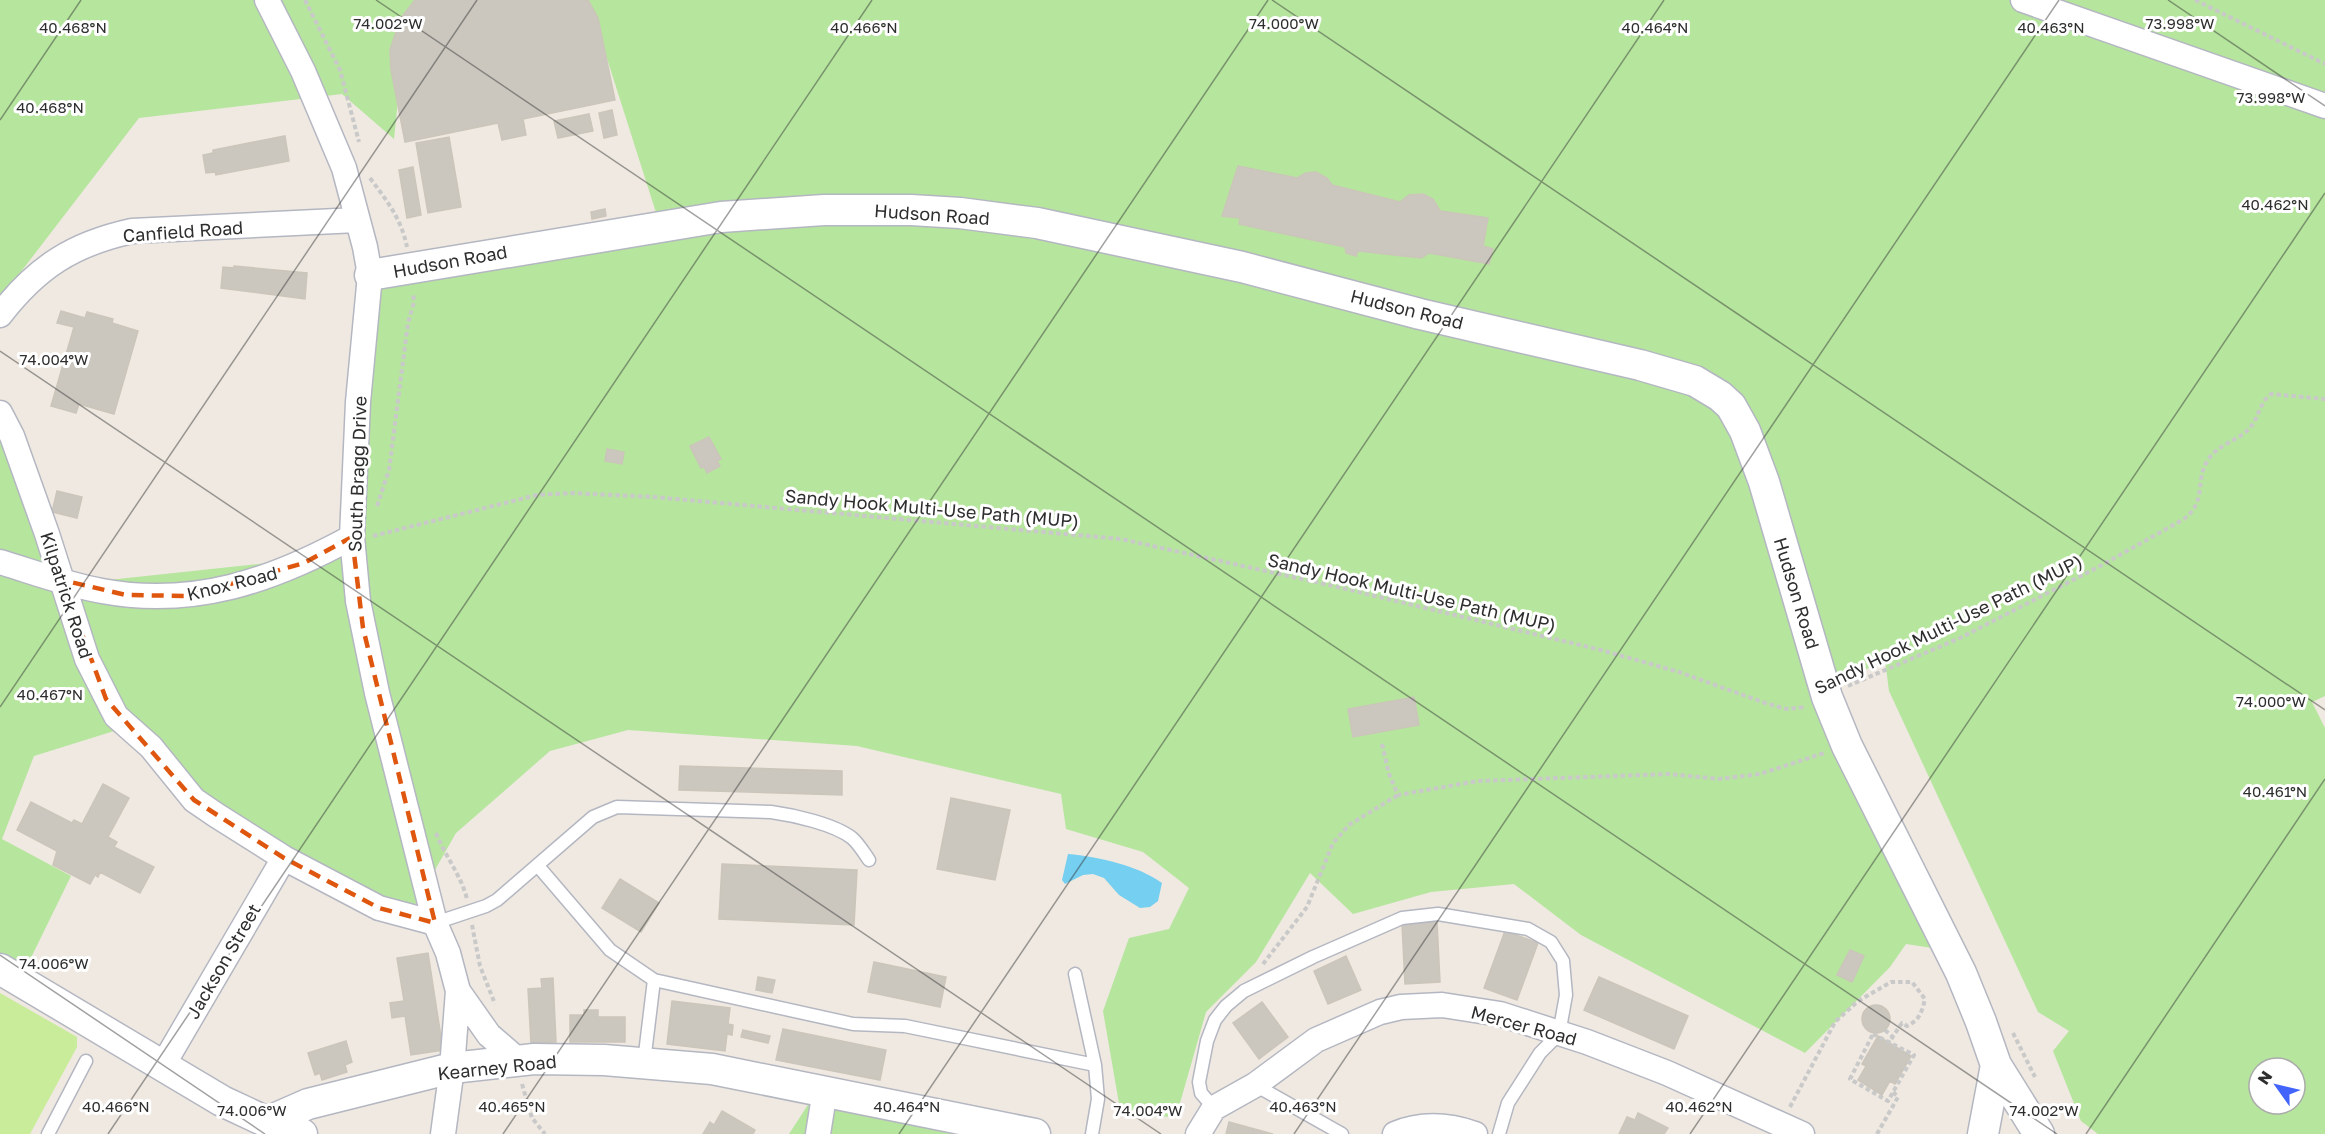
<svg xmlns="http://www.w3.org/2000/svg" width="2325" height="1134" viewBox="0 0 2325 1134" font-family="'Golos Text',sans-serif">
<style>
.green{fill:#b6e59e;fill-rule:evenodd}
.pitch{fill:#c9ec9a}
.water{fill:#75cff0}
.building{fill:#cbc7bf;stroke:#cbc5ba;stroke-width:1.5}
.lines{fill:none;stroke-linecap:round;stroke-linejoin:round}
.service-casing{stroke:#b4b7c1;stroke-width:15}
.minor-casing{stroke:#b4b7c1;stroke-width:27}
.tertiary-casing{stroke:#b4b7c1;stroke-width:33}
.path{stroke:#c9c9c9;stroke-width:4;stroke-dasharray:4.5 3;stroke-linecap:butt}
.service{stroke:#fff;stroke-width:12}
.minor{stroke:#fff;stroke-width:24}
.tertiary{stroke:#fff;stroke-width:30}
.marked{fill:none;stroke:#df570e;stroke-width:4.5;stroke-dasharray:12 8;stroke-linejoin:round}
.ticks{fill:none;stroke:#2e2e2e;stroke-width:1.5;stroke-opacity:0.45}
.labels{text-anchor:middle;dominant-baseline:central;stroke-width:6;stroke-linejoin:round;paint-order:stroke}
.street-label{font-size:18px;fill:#2e2e2e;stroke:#fff}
.ticks-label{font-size:15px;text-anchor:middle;fill:#2e2e2e;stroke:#fff;stroke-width:6;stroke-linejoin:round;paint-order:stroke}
</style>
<rect width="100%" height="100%" fill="#efe9e1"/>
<path class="green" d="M 0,0 L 461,0 L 407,12 L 394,139 L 342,94 L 139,118 L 0,299 Z
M 566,0 L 2325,0 L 2325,696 L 2312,702 L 2325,728 L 2325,1134 L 2098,1134 L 2081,1121 L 2053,1051 L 2069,1031 L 2038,1012 L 1889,691 L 1885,660 L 1816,694 L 1939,949 L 1906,944 L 1890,967 L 1805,1053 L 1581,935 L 1514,884 L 1431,892 L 1353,914 L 1310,873 L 1256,962 L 1206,1012 L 1176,1117 L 1121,1115 L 1103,1011 L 1129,938 L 1169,929 L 1189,888 L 1143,852 L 1066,829 L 1061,794 L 857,746 L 628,730 L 550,751 L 456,833 L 411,912 L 213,815 L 130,726 L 34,756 L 2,839 L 71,876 L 24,972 L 0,959 L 0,408 L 52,586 L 342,555 L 366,293 L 659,222 L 596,24 ZM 2259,1068 L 2295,1068 L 2295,1104 L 2259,1104 Z
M 813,1097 L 987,1134 L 789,1134 Z"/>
<path class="pitch" d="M 0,993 L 77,1037 L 77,1047 L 30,1134 L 0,1134 Z"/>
<path class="water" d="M 1068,854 C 1099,857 1137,865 1162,883 L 1158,901 L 1150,907 L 1140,908 L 1119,895 L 1104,878 L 1093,874 L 1083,875 L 1065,884 L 1062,880 Z"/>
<path class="building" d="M 588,0 L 598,18 L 615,100 L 523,119 L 526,135 L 502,140 L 498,123 L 405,142 L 391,70 L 390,50 L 400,19 L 415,0 Z
M 612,110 L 617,135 L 604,138 L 599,113 Z
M 589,114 L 593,131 L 558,138 L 554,121 Z
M 285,136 L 289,161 L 216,175 L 215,172 L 206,173 L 203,155 L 213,153 L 213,150 Z
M 449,137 L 461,207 L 428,213 L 416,143 Z
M 1238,166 L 1297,178 L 1306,173 L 1316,172 L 1327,178 L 1332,185 L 1400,202 L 1409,195 L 1423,194 L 1433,199 L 1440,211 L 1488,218 L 1483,246 L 1493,249 L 1489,264 L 1429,253 L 1421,258 L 1358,251 L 1356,256 L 1346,253 L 1345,247 L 1239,224 L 1240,218 L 1222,216 Z
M 413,167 L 421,215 L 407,218 L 399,170 Z
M 605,209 L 606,216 L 592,219 L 591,212 Z
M 234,266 L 307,273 L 305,299 L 221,288 L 223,267 L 234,268 Z
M 61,311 L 85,318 L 87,312 L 113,319 L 112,323 L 138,331 L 114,414 L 79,404 L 76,413 L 51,406 L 74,327 L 57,323 Z
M 709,437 L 721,459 L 717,461 L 720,466 L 707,473 L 704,467 L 701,468 L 690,446 Z
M 607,449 L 624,452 L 622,464 L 605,461 Z
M 57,491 L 82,497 L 77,518 L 52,512 Z
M 1414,697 L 1419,725 L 1353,737 L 1348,709 Z
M 680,766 L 842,771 L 842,795 L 679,790 Z
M 103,784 L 129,798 L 108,837 L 117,842 L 114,847 L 154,867 L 140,893 L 100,872 L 98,877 L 95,875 L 90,884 L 53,865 L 57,851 L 17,830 L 31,802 L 72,823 L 74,820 L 82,824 Z
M 951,798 L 1010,810 L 995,880 L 937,869 Z
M 722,864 L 857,870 L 854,925 L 719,919 Z
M 620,879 L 659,903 L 641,932 L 602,908 Z
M 1437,922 L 1440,982 L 1405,984 L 1402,924 Z
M 1505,931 L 1538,943 L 1517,1000 L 1484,988 Z
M 1850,950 L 1864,956 L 1852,982 L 1837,975 Z
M 428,953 L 443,1050 L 411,1055 L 405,1016 L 392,1018 L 390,1003 L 404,1001 L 397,958 Z
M 1346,956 L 1361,990 L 1328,1004 L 1314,971 Z
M 874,962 L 946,977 L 940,1007 L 868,992 Z
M 758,977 L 775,980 L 772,993 L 756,990 Z
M 1599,977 L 1688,1016 L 1674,1049 L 1584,1010 Z
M 553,978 L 556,1042 L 531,1043 L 528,989 L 542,988 L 541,979 Z
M 672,1001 L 730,1008 L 728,1024 L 733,1025 L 732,1035 L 727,1034 L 725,1051 L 667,1044 Z
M 1262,1002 L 1288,1037 L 1259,1059 L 1233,1023 Z
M1862 1019a14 14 0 1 1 28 0a14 14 0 1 1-28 0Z
M 584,1010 L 598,1010 L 598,1017 L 625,1017 L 625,1042 L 570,1042 L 570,1015 L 584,1015 Z
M 783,1029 L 886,1050 L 880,1080 L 776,1060 Z
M 743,1030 L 770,1036 L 768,1043 L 741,1037 Z
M 1878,1036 L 1911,1056 L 1895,1084 L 1890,1081 L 1882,1095 L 1858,1080 L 1866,1066 L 1862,1064 Z
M 346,1041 L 352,1062 L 345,1065 L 347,1072 L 322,1080 L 320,1073 L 315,1075 L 308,1053 Z
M 722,1111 L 755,1130 L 753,1134 L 703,1134 L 710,1122 L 714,1125 Z
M 1638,1113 L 1668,1128 L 1664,1134 L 1619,1134 L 1627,1117 L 1635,1120 Z
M 1229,1122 L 1273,1134 L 1226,1134 Z"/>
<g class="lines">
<g class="service-casing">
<path id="service" d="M 538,866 L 610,950 L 654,980 L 853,1024 L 905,1026 L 1095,1065 L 1098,1099 L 1092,1134
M 435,923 L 486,906 L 497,900 L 593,817 L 617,807 L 771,812 C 793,815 834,824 852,838 C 859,844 864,853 869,860
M 1075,974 L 1095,1065
M 644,1062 L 654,980
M 1255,1085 L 1342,1134
M 1214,1108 L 1201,1093 L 1199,1082 L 1207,1041 L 1215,1020 L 1226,1006 L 1244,991 L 1313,957 L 1402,918 L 1438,914 L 1528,929 L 1551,942 L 1563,961 L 1566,995 L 1559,1034 L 1540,1053 L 1508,1103 L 1499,1134
M 48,1134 L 86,1061"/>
</g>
<g class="minor-casing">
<path id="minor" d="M 267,0 L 303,71 L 344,168 L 365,247 L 370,275 L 358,402 L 352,537 L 358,601 L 377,693 L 435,923 L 448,953 L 458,991 L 452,1068 L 443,1134
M 2023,0 L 2325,106
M 0,315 C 37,267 73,244 132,231 L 357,220
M 0,413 L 12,436 L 47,534 L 87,659 L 116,716 L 151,747 L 194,800 L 216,815 L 284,858 L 379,908 L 435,923
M 0,562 C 33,572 68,585 102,591 C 193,608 272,581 352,537
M 458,991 L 489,1035 L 519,1061
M 163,1065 L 284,858
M 818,1134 L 825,1090
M 1198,1134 L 1214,1108 L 1255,1085 L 1316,1040 L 1380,1012 L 1401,1007 L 1442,1005 L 1500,1014 L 1587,1042 L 1667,1073 L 1802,1134
M 1395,1134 C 1421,1123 1449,1125 1475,1134"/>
</g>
<g class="tertiary-casing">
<path id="tertiary" d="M 370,275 L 721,217 L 824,210 L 911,210 L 960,213 L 1037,223 L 1242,267 L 1420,314 L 1640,365 L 1695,381 L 1720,396 L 1731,406 L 1745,431 L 1764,482 L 1827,697 L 1847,746 L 1961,973 L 1981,1022 L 1996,1065 L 1983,1134
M 0,969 L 222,1101 L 267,1122 L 302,1134
M 1996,1065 L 2039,1134
M 267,1122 L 308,1104 L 452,1068 L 534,1059 L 604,1060 L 712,1069 L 1035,1134"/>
</g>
<path class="path" d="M 305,0 L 340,70 L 359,142
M 2195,0 L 2325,64
M 370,178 C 387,201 401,218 407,247
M 377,506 L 389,470 L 408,323 L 414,302 L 413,293
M 373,536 L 537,495 L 571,493 L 654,497 L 1121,539 L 1329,585 L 1601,650 L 1679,672 L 1768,704 L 1787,709 L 1806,707
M 1848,686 L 1960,638 L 2102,565 L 2184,519 C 2208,500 2194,481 2208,460 C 2217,445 2237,441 2249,429 C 2259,418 2259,403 2271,394 L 2325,399
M 1382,744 L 1389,774 L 1398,795 L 1478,781 L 1669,774 L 1719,779 L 1760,774 L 1824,753
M 436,833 C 445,856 461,875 467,899
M 472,925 L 480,966 L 495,1004
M 1263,964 L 1307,907 L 1333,843 L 1349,825 L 1398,795
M 1885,1030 L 1893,1037
M 2013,1033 L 2035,1077
M 1873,1034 L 1914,1055 L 1888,1101 L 1850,1079 Z
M 522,1084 L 532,1118 L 545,1134
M 1790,1107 L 1835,1022 L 1858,1001 L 1891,982 L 1912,982 L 1925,999 C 1922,1011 1920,1020 1907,1026 L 1902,1023 L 1890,1041
M 1877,1134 L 1898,1097 L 1893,1092"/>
<use href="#service" class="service"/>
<use href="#minor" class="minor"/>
<use href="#tertiary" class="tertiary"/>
</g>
<path class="marked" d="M 352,537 L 363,628 L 435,923 L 379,908 L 284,858 L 194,800 L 106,699 L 62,580 L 126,595 L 188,596 L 304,563 Z"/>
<path class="ticks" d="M 376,0 L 2057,1134M 1272,0 L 2325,710M 2168,0 L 2325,106M 0,120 L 81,0M 0,351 L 1161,1134M 0,707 L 477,0M 0,955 L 265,1134M 108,1134 L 872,0M 503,1134 L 1268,0M 899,1134 L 1664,0M 1294,1134 L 2059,0M 1690,1134 L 2325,193M 2086,1134 L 2325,779"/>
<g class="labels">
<g class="street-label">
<text transform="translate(932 214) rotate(4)">Hudson Road</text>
<text transform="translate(183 231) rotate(-4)">Canfield Road</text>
<text transform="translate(450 261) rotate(-10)">Hudson Road</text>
<text transform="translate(1407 309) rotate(14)">Hudson Road</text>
<text transform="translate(357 474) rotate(-88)">South Bragg Drive</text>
<text transform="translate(932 508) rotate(5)">Sandy Hook Multi-Use Path (MUP)</text>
<text transform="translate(232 583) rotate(-14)">Knox Road</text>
<text transform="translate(1412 592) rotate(13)">Sandy Hook Multi-Use Path (MUP)</text>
<text transform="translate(1797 593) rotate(73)">Hudson Road</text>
<text transform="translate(67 595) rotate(72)">Kilpatrick Road</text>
<text transform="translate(1948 624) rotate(-26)">Sandy Hook Multi-Use Path (MUP)</text>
<text transform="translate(223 961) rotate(-60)">Jackson Street</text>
<text transform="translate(1524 1025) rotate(15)">Mercer Road</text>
<text transform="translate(497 1067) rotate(-6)">Kearney Road</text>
</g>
</g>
<g class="ticks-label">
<text x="2180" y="29">73.998°W</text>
<text x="388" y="29">74.002°W</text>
<text x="1284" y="29">74.000°W</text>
<text x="73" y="33">40.468°N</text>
<text x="864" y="33">40.466°N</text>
<text x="1655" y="33">40.464°N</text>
<text x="2051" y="33">40.463°N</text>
<text x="2271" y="103">73.998°W</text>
<text x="50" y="113">40.468°N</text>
<text x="2275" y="210">40.462°N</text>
<text x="54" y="365">74.004°W</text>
<text x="50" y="700">40.467°N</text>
<text x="2271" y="707">74.000°W</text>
<text x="2275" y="797">40.461°N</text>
<text x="54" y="969">74.006°W</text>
<text x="116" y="1112">40.466°N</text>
<text x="512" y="1112">40.465°N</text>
<text x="907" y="1112">40.464°N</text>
<text x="1303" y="1112">40.463°N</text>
<text x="1699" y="1112">40.462°N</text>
<text x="252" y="1116">74.006°W</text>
<text x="1148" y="1116">74.004°W</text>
<text x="2044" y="1116">74.002°W</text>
</g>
<g transform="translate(2277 1086) rotate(304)"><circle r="28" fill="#ffffff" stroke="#ababab" stroke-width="1.5"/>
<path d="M0-4.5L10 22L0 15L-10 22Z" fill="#4264fb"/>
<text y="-9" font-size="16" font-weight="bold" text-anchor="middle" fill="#2e2e2e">N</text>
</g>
</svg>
